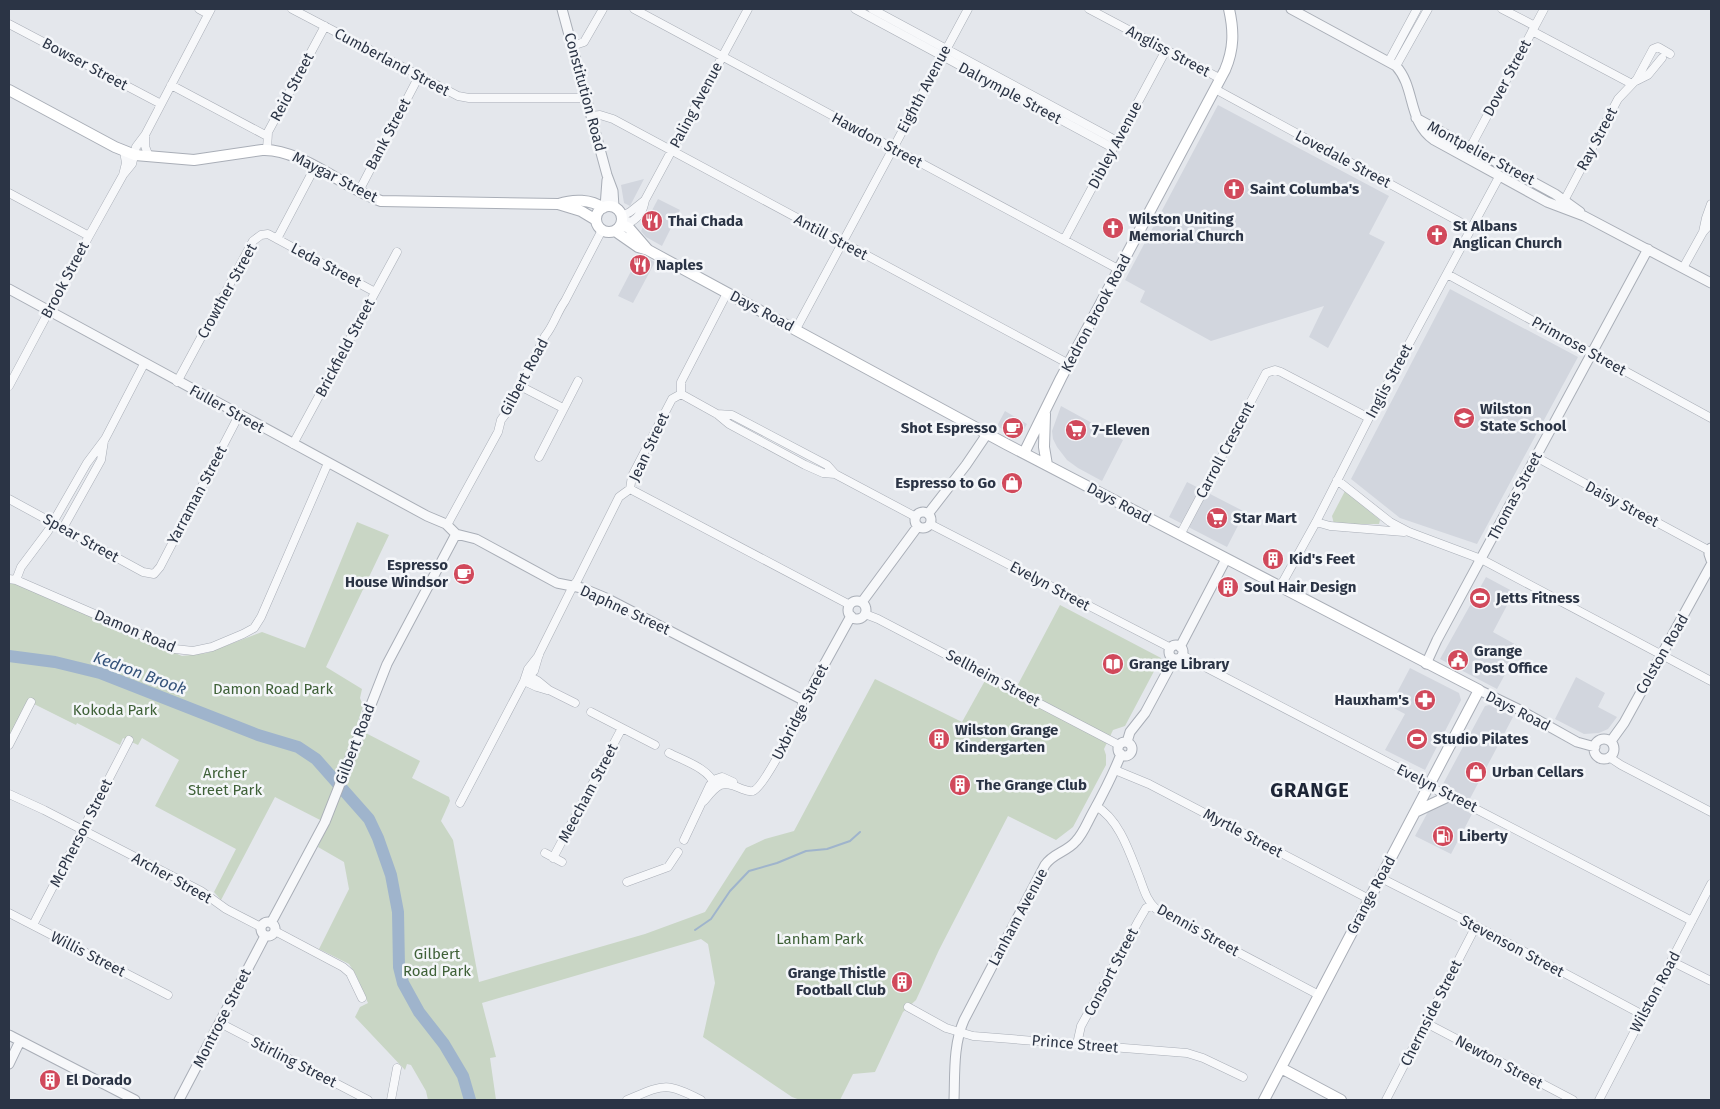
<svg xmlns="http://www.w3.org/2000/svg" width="1720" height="1109" viewBox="0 0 1720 1109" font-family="'Fira Sans',sans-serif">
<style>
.built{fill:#d2d6de}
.green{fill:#c9d6c5}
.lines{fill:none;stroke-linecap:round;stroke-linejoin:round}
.stream{stroke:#9fb4cc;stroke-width:2}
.river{stroke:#9fb4cc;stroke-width:12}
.minor-casing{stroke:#a9aeb7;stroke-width:9}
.tertiary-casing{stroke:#a9aeb7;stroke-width:11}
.secondary-casing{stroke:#a9aeb7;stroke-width:12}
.minor{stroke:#f7f8fa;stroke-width:8}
.tertiary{stroke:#f7f8fa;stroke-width:9}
.secondary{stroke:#fff;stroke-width:10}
.labels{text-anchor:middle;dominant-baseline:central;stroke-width:5;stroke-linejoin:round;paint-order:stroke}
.street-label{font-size:15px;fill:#2b3445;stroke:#f4f6f9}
.poi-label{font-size:15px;font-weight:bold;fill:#2b3445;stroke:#f4f6f9;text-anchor:start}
.park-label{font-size:15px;fill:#3f6138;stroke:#f4f6f9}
.water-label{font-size:16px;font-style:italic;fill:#34527a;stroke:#f4f6f9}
.district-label{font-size:20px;font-weight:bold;letter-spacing:1px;fill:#1d2536;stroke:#f4f6f9}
</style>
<rect width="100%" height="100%" fill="#e4e7ec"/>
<path class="built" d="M 1218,105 L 1389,196 L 1369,234 L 1385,242 L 1328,348 L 1309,337 L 1324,306 L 1211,341 L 1140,302 L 1145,291 L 1125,280 Z
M 644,179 L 630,206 L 624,203 L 621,185 Z
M 658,199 L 680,210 L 662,246 L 646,237 L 641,231 Z
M 640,254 L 655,262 L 633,303 L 618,296 Z
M 1450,289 L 1578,357 L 1477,544 L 1400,518 L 1351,479 Z
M 1061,406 L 1123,440 L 1102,481 L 1078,468 L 1067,460 L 1057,447 L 1053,439 L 1052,431 Z
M 1005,411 L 1027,424 L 1019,438 L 997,426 Z
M 1187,482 L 1245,512 L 1227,547 L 1169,517 Z
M 1486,577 L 1514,592 L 1493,632 L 1520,647 L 1497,689 L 1440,659 Z
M 1410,668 L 1459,693 L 1461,700 L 1425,770 L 1385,750 L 1405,714 L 1390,706 Z
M 1576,677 L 1605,693 L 1598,707 L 1617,717 L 1608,729 L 1599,733 L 1584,734 L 1555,719 Z
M 1489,705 L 1513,717 L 1464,810 L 1472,814 L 1451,854 L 1415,836 L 1485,706 Z"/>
<path class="green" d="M 1345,491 L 1380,520 L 1379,524 L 1334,524 L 1332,516 Z
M 357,522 L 389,535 L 326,667 L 362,689 L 360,698 L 363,706 L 356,728 L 420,761 L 412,778 L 449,797 L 450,801 L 441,821 L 453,840 L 479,982 L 645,934 L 705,912 L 746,848 L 765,839 L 794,831 L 875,679 L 962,722 L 987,677 L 1014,692 L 1060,605 L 1161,658 L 1125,726 L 1113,730 L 1104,749 L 1106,755 L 1106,765 L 1073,827 L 1056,840 L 1008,816 L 939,950 L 916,1000 L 903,1012 L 875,1072 L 853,1074 L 840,1100 L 800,1100 L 792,1097 L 703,1037 L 715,983 L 708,944 L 701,939 L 482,1003 L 496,1057 L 490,1058 L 496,1100 L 428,1100 L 426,1091 L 411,1065 L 407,1064 L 405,1070 L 355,1017 L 360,1007 L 368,1003 L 356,975 L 349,964 L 319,949 L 349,889 L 344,862 L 318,847 L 328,824 L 275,797 L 221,900 L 214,892 L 236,849 L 155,806 L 179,760 L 142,738 L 138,745 L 123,738 L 120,745 L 77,723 L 76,725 L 28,701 L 9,737 L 9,582 L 15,583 L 182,656 L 207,653 L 262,632 L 305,648 Z"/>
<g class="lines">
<path class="stream" d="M 695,930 L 711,919 L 730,891 L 749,871 L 777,863 L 806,851 L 827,849 L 850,841 L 860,832"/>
<path class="river" d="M 9,656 L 55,662 L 100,673 L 258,735 L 298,747 L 316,759 L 369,819 L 378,838 L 391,875 L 398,912 L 399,967 L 403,983 L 419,1012 L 444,1044 L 463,1076 L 470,1100"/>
<g class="minor-casing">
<path id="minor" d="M 199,9 L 208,14
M 292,9 L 458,96 L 469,98 L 586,98
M 634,9 L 1120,270
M 855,9 L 1113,148
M 872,9 L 1117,141
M 1089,9 L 1221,79
M 1502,9 L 1535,26
M 9,24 L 161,104
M 1532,31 L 1632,84
M 572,46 L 584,42 L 603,9
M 1389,61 L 1417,9
M 1396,66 L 1428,9
M 1636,81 L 1648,75 L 1662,58
M 171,85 L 267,136
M 1215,89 L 1471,228
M 591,116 L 600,115 L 613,119 L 1069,364
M 145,135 L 145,146 L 149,157
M 1470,148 L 1544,9
M 267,150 L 268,132 L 325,26
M 123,175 L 126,163 L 124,151
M 359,191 L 419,76
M 9,193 L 89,236
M 1565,199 L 1618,99 L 1637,79 L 1653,49 L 1658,47 L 1670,54
M 622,216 L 630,212 L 645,200
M 622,220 L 631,222 C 640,216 643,211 645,200 L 748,9
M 1703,232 L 1706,218 L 1711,204
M 277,239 L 315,167
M 1064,240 L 1166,50
M 1683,268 L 1703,232 L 1711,223
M 1447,274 L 1711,418
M 796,329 L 968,9
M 177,382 L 253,241 L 261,235 L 268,234 L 375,292
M 9,386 L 89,236 L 123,175 L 132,164 L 136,147 L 145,135 L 211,9
M 520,386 L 563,408
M 681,394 L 717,414 L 729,424 L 805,465 L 823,473 L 835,474
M 717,414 L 732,415 L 827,465 L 835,474 L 916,517
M 293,444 L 397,252
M 539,457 L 578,381
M 1536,457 L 1710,551
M 1337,480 L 1390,522 L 1409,532 L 1481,559 L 1711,681
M 630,489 L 850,605
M 9,499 L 143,572 L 154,574 L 160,567 L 239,415
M 1316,522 L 1330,526 L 1404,532
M 930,524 L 1171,648
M 447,525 L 498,432 L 501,420 L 507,412 L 545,336 C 554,325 557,312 565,301 L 602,230
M 63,528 L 101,460 L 104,441
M 1180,535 L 1266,373 L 1275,370 L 1281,372 L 1369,418
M 9,579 L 16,580 L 21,567 L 48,531 L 87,463 L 105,439 L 144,364
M 16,580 L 175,649 L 193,651 L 212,647 L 243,634 L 254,628 L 261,617 L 328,463
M 1280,587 L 1316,522 L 1369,418 L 1499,177
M 865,614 L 878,619 L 1119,745
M 1182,655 L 1424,781 L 1438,791 L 1472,807 L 1692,921
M 527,675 L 538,681 L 549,690 L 575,703
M 524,681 L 534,671 L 539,654 L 573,586 L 577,581 L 619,497 L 630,489 L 632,476 L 672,399 L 681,394 L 681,382 L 727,293
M 524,681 L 537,687 L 547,690
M 591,712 L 655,745
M 9,745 L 31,702
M 669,753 C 682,760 711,769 714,785
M 1609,757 L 1621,765 L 1711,812
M 1115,770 L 1149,784 L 1369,899
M 9,794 L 44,810 L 201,891 L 226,909 L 261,927
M 704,801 C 717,785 721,779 742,789 C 745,790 749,792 753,791 C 763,788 794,727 799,715 C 801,710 801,705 803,700
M 460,803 L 524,681 L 528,669 L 539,655
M 1096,806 C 1120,820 1130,854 1140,879 C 1144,890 1147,901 1156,909 L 1319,995
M 684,840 L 710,785 L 716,779 L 722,777 L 733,782
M 545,853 L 562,862
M 553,858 L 622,728
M 1381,878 L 1476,926 L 1643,1015
M 627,882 L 668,867 L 678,852
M 9,913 L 168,995
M 33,925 L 129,740
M 275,931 L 343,967 L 350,973 L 362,998
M 1671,961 L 1711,981
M 908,1007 L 946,1028 L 973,1036 L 1187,1053 L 1203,1058 L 1243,1077
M 220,1023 L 368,1100
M 1426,1023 L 1573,1100
M 1077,1044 L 1081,1026 L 1139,920 L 1146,908 L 1152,906
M 391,1100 L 397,1068
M 627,1100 C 663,1085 665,1081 701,1100
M 1386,1100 L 1476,926
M 1599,1100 L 1711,884"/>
</g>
<g class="tertiary-casing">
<path id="tertiary" d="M 562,9 L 607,175 L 613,191 L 614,207
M 1291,9 L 1396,66 C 1416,88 1407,121 1434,140 L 1547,202 L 1584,216 L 1711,283
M 1416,118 L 1555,194 L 1580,212
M 605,207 L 607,180
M 9,289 L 427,516 L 446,524 L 456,534 L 476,539 L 557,583 L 582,588 L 606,598 L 803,700 L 812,691 L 814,683 L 851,616
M915 520a8 8 0 1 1 16 0a8 8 0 1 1-16 0Z
M 928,514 L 966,465 L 987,434
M 1711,548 L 1709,554 L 1711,560
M848 610a9 9 0 1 1 18 0a9 9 0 1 1-18 0Z
M 862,602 L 918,526
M1169 652a7 7 0 1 1 14 0a7 7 0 1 1-14 0Z
M 1180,647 L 1226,559
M 1426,664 L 1437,640 L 1648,249
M 1479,690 L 1518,709 L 1577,742 L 1595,747
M1594 749a10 10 0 1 1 20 0a10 10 0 1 1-20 0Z
M 1611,741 L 1624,723 L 1711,565
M 1127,742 L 1130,732 L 1145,713 L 1174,659
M1118 749a7 7 0 1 1 14 0a7 7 0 1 1-14 0Z
M261 929a7 7 0 1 1 14 0a7 7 0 1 1-14 0Z
M 271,923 L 325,822 L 387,664 L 456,534
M 9,1035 L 135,1100
M 9,1064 L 20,1041
M 179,1100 L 265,936
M 954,1100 C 955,1074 953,1045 964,1020 L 1045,865 C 1053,853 1067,852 1076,841 C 1083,834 1087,823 1092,814 C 1103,794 1113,775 1121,754"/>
</g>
<g class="secondary-casing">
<path id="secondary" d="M 9,90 L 115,147 L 135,155 L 194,160 L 262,150 C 300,148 344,188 381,201 L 558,204 L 581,211 L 596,220
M 559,204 C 573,199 591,199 603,208
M596 219a13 13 0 1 1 26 0a13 13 0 1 1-26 0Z
M 621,224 L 629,228 L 648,250
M 615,231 L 638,247 L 648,250 L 1006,444 L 1479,690 L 1264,1100
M 1045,414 L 1044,447 L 1047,465
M 1024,453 L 1061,378 L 1225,70 C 1234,49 1234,31 1229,9
M 1415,812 L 1449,796
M 1281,1068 L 1341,1100"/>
</g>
<use href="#minor" class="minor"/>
<use href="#tertiary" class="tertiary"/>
<use href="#secondary" class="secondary"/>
</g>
<defs>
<g id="church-disc" transform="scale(1.125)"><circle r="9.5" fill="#d1495b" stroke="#f4f6f9"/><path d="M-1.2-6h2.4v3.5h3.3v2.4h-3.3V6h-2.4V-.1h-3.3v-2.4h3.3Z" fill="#fff"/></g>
<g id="restaurant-disc" transform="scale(1.125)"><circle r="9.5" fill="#d1495b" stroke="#f4f6f9"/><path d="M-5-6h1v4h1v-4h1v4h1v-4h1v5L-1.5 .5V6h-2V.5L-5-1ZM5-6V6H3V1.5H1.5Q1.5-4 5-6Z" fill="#fff"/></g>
<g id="school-disc" transform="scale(1.125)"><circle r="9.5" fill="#d1495b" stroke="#f4f6f9"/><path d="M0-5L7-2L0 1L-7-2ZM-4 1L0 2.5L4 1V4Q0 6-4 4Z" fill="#fff"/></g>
<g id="cafe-disc" transform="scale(1.125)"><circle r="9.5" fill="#d1495b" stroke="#f4f6f9"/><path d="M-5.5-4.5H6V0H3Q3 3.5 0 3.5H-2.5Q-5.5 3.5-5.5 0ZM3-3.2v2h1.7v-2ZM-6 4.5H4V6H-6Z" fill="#fff"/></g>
<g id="supermarket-disc" transform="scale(1.125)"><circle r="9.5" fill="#d1495b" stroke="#f4f6f9"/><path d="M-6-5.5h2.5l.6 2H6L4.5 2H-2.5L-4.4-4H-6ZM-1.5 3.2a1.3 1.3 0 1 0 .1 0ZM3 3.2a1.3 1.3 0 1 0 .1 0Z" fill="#fff"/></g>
<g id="shop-disc" transform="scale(1.125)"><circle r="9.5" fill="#d1495b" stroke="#f4f6f9"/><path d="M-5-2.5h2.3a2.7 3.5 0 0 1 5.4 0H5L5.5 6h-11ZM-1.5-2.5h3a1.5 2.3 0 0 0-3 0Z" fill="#fff"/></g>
<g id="building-disc" transform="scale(1.125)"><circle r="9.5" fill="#d1495b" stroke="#f4f6f9"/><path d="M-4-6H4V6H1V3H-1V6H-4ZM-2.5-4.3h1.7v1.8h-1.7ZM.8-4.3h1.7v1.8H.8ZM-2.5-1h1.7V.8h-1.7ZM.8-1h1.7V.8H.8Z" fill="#fff"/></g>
<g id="stadium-disc" transform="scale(1.125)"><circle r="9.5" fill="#d1495b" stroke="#f4f6f9"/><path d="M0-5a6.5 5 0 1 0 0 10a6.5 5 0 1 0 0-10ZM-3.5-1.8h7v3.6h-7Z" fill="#fff"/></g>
<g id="civic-disc" transform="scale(1.125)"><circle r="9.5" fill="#d1495b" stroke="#f4f6f9"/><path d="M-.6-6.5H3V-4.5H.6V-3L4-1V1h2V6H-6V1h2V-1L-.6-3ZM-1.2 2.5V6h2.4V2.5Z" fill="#fff"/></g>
<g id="library-disc" transform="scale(1.125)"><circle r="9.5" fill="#d1495b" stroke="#f4f6f9"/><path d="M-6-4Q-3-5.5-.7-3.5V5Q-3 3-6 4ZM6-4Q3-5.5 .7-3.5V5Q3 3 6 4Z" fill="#fff"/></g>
<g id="pharmacy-disc" transform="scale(1.125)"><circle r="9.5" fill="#d1495b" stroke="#f4f6f9"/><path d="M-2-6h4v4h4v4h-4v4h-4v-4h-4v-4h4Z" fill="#fff"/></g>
<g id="fuel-disc" transform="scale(1.125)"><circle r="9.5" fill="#d1495b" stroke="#f4f6f9"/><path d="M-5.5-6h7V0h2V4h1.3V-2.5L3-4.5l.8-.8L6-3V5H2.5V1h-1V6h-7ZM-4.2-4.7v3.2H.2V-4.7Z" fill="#fff"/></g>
</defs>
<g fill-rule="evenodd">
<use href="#church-disc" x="1234" y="189"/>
<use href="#restaurant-disc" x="652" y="221"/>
<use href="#church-disc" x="1113" y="228"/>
<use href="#church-disc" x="1437" y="235"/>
<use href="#restaurant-disc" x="640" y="265"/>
<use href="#school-disc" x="1464" y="418"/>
<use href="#cafe-disc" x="1013" y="428"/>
<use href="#supermarket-disc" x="1076" y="430"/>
<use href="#shop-disc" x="1012" y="483"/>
<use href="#supermarket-disc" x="1217" y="518"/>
<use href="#building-disc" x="1273" y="559"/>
<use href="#cafe-disc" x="464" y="574"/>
<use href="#building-disc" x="1228" y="587"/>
<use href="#stadium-disc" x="1480" y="598"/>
<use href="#civic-disc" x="1458" y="660"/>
<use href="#library-disc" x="1113" y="664"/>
<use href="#pharmacy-disc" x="1425" y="700"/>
<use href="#building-disc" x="939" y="739"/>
<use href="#stadium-disc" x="1417" y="739"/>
<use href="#shop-disc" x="1476" y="772"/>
<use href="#building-disc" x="960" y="785"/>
<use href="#fuel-disc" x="1443" y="836"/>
<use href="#building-disc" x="902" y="982"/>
<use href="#building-disc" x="50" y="1080"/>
</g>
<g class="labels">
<g class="street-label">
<text transform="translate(1168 51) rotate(28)">Angliss Street</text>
<text transform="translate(392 62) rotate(28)">Cumberland Street</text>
<text transform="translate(85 64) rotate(28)">Bowser Street</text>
<text transform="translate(1507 78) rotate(-62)">Dover Street</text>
<text transform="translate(292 87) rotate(-62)">Reid Street</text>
<text transform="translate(924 89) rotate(-62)">Eighth Avenue</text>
<text transform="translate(585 92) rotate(75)">Constitution Road</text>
<text transform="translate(1010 93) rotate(28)">Dalrymple Street</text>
<text transform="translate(696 105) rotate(-62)">Paling Avenue</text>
<text transform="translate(388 134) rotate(-62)">Bank Street</text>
<text transform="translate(1597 139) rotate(-62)">Ray Street</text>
<text transform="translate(877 140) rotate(28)">Hawdon Street</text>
<text transform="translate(1115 145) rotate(-62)">Dibley Avenue</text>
<text transform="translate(1481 153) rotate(28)">Montpelier Street</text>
<text transform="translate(1343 159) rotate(28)">Lovedale Street</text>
<text transform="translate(335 177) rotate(27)">Maygar Street</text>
<text transform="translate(831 237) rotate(28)">Antill Street</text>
<text transform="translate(326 265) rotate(28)">Leda Street</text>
<text transform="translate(65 280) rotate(-62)">Brook Street</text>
<text transform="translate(227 291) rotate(-61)">Crowther Street</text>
<text transform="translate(762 311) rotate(28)">Days Road</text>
<text transform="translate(1096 313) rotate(-62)">Kedron Brook Road</text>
<text transform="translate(1579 346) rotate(29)">Primrose Street</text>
<text transform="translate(345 348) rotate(-62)">Brickfield Street</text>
<text transform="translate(524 377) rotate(-62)">Gilbert Road</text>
<text transform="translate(1389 381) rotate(-62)">Inglis Street</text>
<text transform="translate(227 409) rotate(29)">Fuller Street</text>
<text transform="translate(649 447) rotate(-65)">Jean Street</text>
<text transform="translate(1225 450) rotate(-62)">Carroll Crescent</text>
<text transform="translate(197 495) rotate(-62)">Yarraman Street</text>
<text transform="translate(1515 496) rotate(-62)">Thomas Street</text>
<text transform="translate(1119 503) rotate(28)">Days Road</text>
<text transform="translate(1622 504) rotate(28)">Daisy Street</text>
<text transform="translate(81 538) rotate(29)">Spear Street</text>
<text transform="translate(1050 586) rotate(28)">Evelyn Street</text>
<text transform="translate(625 610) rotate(25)">Daphne Street</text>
<text transform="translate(135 631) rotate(23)">Damon Road</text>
<text transform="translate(1662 654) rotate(-60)">Colston Road</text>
<text transform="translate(993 678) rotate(28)">Sellheim Street</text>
<text transform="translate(1518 711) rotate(27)">Days Road</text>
<text transform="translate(800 712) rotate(-63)">Uxbridge Street</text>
<text transform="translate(355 744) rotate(-69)">Gilbert Road</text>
<text transform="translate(1437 788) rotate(27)">Evelyn Street</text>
<text transform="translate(588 793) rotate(-62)">Meecham Street</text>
<text transform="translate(81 833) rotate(-63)">McPherson Street</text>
<text transform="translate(1243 833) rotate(28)">Myrtle Street</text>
<text transform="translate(172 878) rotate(29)">Archer Street</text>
<text transform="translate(1371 895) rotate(-62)">Grange Road</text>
<text transform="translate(1018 917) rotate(-62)">Lanham Avenue</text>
<text transform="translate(1198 930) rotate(29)">Dennis Street</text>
<text transform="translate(1512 946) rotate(28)">Stevenson Street</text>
<text transform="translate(88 954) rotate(27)">Willis Street</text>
<text transform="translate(1111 972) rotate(-62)">Consort Street</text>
<text transform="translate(1655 992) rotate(-62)">Wilston Road</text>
<text transform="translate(1431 1013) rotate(-63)">Chermside Street</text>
<text transform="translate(222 1018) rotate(-63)">Montrose Street</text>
<text transform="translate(1075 1044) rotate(5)">Prince Street</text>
<text transform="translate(294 1062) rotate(27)">Stirling Street</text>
<text transform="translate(1499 1062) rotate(28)">Newton Street</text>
</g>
<g class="poi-label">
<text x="1250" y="189">Saint Columba's</text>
<text x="1129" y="219">Wilston Uniting<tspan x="1129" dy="17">Memorial Church</tspan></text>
<text x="668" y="221">Thai Chada</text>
<text x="1453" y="226">St Albans<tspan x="1453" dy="17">Anglican Church</tspan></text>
<text x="656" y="265">Naples</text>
<text x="1480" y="409">Wilston<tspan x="1480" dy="17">State School</tspan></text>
<text x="997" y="428" text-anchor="end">Shot Espresso</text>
<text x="1092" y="430">7-Eleven</text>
<text x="996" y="483" text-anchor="end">Espresso to Go</text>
<text x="1233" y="518">Star Mart</text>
<text x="1289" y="559">Kid's Feet</text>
<text x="448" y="565" text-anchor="end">Espresso<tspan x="448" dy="17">House Windsor</tspan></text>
<text x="1244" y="587">Soul Hair Design</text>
<text x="1496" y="598">Jetts Fitness</text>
<text x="1474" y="651">Grange<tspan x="1474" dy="17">Post Office</tspan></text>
<text x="1129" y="664">Grange Library</text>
<text x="1409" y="700" text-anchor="end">Hauxham's</text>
<text x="955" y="730">Wilston Grange<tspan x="955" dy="17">Kindergarten</tspan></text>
<text x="1433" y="739">Studio Pilates</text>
<text x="1492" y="772">Urban Cellars</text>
<text x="976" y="785">The Grange Club</text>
<text x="1459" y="836">Liberty</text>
<text x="886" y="973" text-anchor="end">Grange Thistle<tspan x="886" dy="17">Football Club</tspan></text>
<text x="66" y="1080">El Dorado</text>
</g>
<g class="park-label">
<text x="273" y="689">Damon Road Park</text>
<text x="115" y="710">Kokoda Park</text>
<text x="225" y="773">Archer<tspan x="225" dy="17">Street Park</tspan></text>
<text x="820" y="939">Lanham Park</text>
<text x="437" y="954">Gilbert<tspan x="437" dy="17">Road Park</tspan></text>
</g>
<g class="water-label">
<text transform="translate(140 673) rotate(20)">Kedron Brook</text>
</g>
<g class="district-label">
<text x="1310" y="790">GRANGE</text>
</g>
</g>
<rect width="1720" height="1109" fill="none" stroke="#2b3445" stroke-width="20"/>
</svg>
